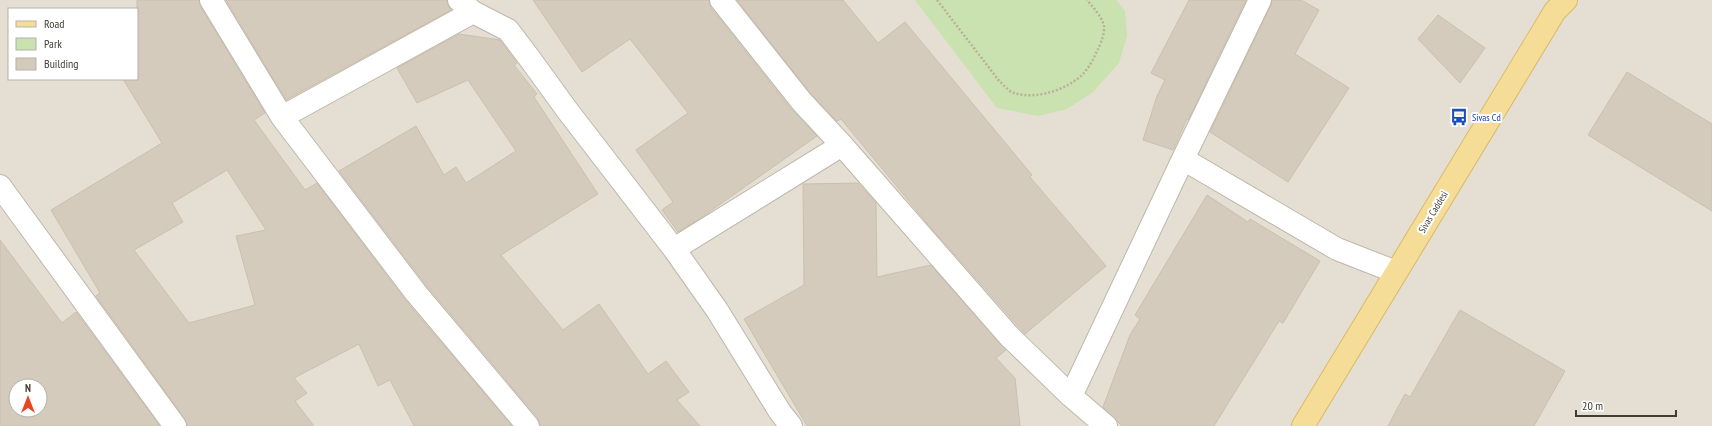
<svg xmlns="http://www.w3.org/2000/svg" width="1712" height="426" viewBox="0 0 1712 426" font-family="'PT Sans Narrow',sans-serif">
<style>
.residential{fill:#e4dfd2;fill-rule:evenodd}
.green{fill:#c9e2af}
.building{fill:#d4cbbd;stroke:#cbc0ae;fill-rule:evenodd}
.lines{fill:none;stroke-linecap:round;stroke-linejoin:round}
.minor-casing{stroke:#beb7aa;stroke-width:24}
.major-casing{stroke:#d9ba69;stroke-width:24}
.path{stroke:#bbb09a;stroke-width:2.5;stroke-dasharray:2 2;stroke-linecap:butt}
.minor{stroke:#fff;stroke-width:22}
.major{stroke:#f5dd97;stroke-width:22}
.labels{text-anchor:middle;dominant-baseline:central;stroke-width:4;stroke-linejoin:round;paint-order:stroke}
.transit-label{font-size:10px;fill:#164399;stroke:#fff;text-anchor:start}
.street-label{font-size:10px;fill:#413d34;stroke:#fff}
</style>
<rect width="100%" height="100%" fill="#f0ede4"/>
<path class="residential" d="M 0,0 L 1712,0 L 1712,426 L 0,426 ZM 9,9 L 137,9 L 137,79 L 9,79 ZM 16,386 L 40,386 L 40,410 L 16,410 Z"/>
<path class="green" d="M 915,0 L 1116,0 L 1125,11 L 1127,36 L 1119,63 L 1093,92 L 1067,109 L 1038,116 L 997,108 Z"/>
<path class="building" d="M 137,0 L 199,0 L 200,6 L 265,113 L 254,120 L 305,190 L 317,183 L 406,301 L 512,426 L 414,426 L 390,380 L 378,386 L 359,344 L 294,378 L 307,393 L 295,401 L 314,426 L 187,426 L 185,419 L 96,296 L 100,293 L 51,210 L 162,143 L 123,79 L 137,79 ZM 227,170 L 266,230 L 236,236 L 255,305 L 189,323 L 134,250 L 183,222 L 172,203 Z
M 226,0 L 447,0 L 447,4 L 451,10 L 286,100 Z
M 533,0 L 709,0 L 711,8 L 792,110 L 817,136 L 702,217 L 678,232 L 662,210 L 673,202 L 636,150 L 688,113 L 630,39 L 582,72 Z
M 737,0 L 843,0 L 878,43 L 905,22 L 1032,175 L 1030,177 L 1106,266 L 1025,334 L 932,229 L 841,119 L 837,121 L 811,94 Z
M 1189,0 L 1246,0 L 1188,120 L 1187,119 L 1173,150 L 1143,140 L 1157,96 L 1165,80 L 1151,73 Z
M 1272,0 L 1301,0 L 1319,10 L 1295,54 L 1349,88 L 1288,182 L 1210,132 L 1271,5 Z
M 1438,15 L 1485,48 L 1460,83 L 1418,39 Z
M 459,34 L 500,40 L 517,63 L 514,65 L 537,94 L 534,97 L 598,194 L 501,255 L 563,330 L 599,304 L 648,374 L 666,361 L 689,392 L 677,400 L 700,426 L 540,426 L 538,418 L 426,285 L 339,171 L 416,126 L 444,175 L 456,167 L 466,183 L 516,151 L 468,80 L 417,103 L 397,68 Z
M 1627,72 L 1712,124 L 1712,211 L 1588,135 Z
M 858,183 L 876,203 L 877,277 L 931,265 L 1006,350 L 996,358 L 1015,378 L 1020,426 L 807,426 L 744,319 L 804,285 L 803,184 Z
M 1207,195 L 1248,222 L 1250,219 L 1320,261 L 1283,323 L 1279,321 L 1214,426 L 1122,426 L 1103,407 L 1130,335 L 1140,319 L 1135,315 Z
M 0,240 L 62,323 L 76,312 L 160,426 L 0,426 ZM 16,386 L 40,386 L 40,410 L 16,410 Z
M 1460,310 L 1565,371 L 1534,426 L 1388,426 L 1405,394 L 1410,397 Z"/>
<g class="lines">
<g class="minor-casing">
<path id="minor" d="M 211,0 L 282,117 L 416,293 L 528,426
M 459,0 L 473,12 L 508,30 L 530,59 L 567,110 L 674,249 L 717,310 L 780,412 L 791,426
M 721,0 L 802,102 L 842,145 L 1009,336 L 1071,396 L 1106,426
M 282,117 L 473,12
M 1183,159 L 1337,249 L 1396,272
M 0,186 L 175,426
M 674,249 L 842,145
M 1071,396 L 1183,159 L 1260,0"/>
</g>
<g class="major-casing">
<path id="major" d="M 1303,426 L 1555,11 L 1566,0"/>
</g>
<path class="path" d="M 937,0 L 1000,82 C 1004,85 1009,92 1014,93 C 1036,100 1066,90 1082,75 C 1089,68 1094,58 1098,49 C 1101,43 1105,32 1104,26 C 1102,17 1093,7 1087,0"/>
<use href="#minor" class="minor"/>
<use href="#major" class="major"/>
</g>
<defs>
<g id="bus-bare" transform="scale(1.38)"><path d="M-5-6H5V4H4V6H2V4H-2V6H-4V4H-5ZM-3.5-4V0h7V-4ZM-3.5 1.2v1.5H-2V1.2ZM2 1.2v1.5H3.5V1.2Z" fill="#1a4fb4" stroke="#fff" stroke-width="2.5" paint-order="stroke"/></g>
</defs>
<g fill-rule="evenodd">
<use href="#bus-bare" x="1459" y="117"/>
</g>
<g class="labels">
<g class="transit-label">
<text x="1472" y="117">Sivas Cd</text>
</g>
<g class="street-label">
<text transform="translate(1433 212) rotate(-59)">Sivas Caddesi</text>
</g>
</g>
<rect x="8" y="8" width="130" height="72" fill="#ffffff" stroke="#b3b1ae"/>
<rect x="16" y="21" width="20" height="6" fill="#f5dd97" stroke="#b3b1ae"/>
<text x="44" y="28" font-size="12" fill="#413d34">Road</text>
<rect x="16" y="38" width="20" height="12" fill="#c9e2af" stroke="#b3b1ae"/>
<text x="44" y="48" font-size="12" fill="#413d34">Park</text>
<rect x="16" y="58" width="20" height="12" fill="#d4cbbd" stroke="#b3b1ae"/>
<text x="44" y="68" font-size="12" fill="#413d34">Building</text>
<g transform="translate(28 398)"><circle r="19" fill="#ffffff" stroke="#b3b1ae"/>
<path d="M0-3L7 15L0 10L-7 15Z" fill="#e84623"/>
<text y="-6" font-size="11" font-weight="bold" text-anchor="middle" fill="#413d34">N</text>
</g>
<path d="M1576 410v6h100v-6" fill="none" stroke="#413d34" stroke-width="2"/>
<text x="1582" y="410" font-size="12" fill="#413d34" stroke="#ffffff" stroke-width="3" paint-order="stroke">20 m</text>
</svg>
